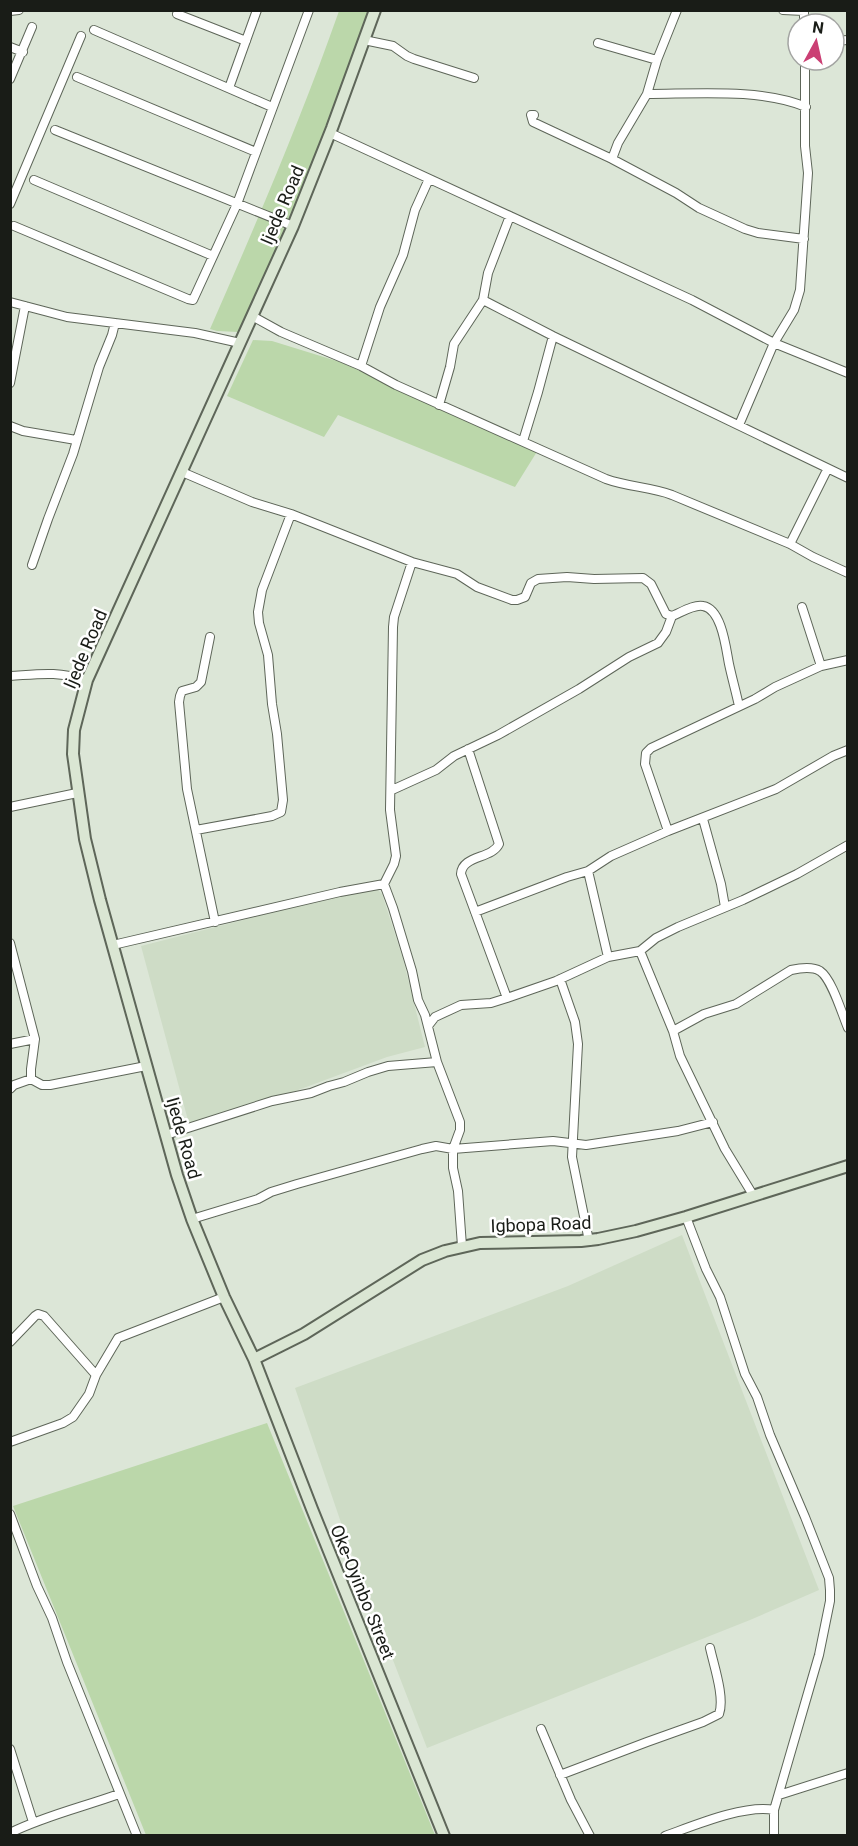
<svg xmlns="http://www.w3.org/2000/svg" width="858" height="1846" viewBox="0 0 858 1846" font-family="Roboto,sans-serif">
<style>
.built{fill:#cedcc6}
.green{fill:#bbd7aa}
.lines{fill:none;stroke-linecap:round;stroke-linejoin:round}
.street-casing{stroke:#5e6659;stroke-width:10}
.secondary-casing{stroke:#5e6659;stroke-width:14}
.street{stroke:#fff;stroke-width:8}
.secondary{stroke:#dae6d3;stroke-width:10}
.labels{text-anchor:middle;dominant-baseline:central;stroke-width:5;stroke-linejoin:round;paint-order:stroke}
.street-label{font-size:18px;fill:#191c17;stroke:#fff}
</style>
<rect width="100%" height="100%" fill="#dce6d7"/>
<path class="built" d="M 378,890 L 382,894 L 403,959 L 425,1047 L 387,1057 L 290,1093 L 189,1124 L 141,946 L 342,895 Z
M 682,1235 L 819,1590 L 750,1620 L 427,1748 L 350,1549 L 295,1388 L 568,1286 Z"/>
<path class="green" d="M 339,11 L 369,11 L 319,147 L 244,326 L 238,332 L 217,331 L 210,329 C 256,224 301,119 339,11 Z
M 253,340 L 272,341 L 340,362 L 538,450 L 515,487 L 338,415 L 324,437 L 227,396 Z
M 267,1423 L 435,1835 L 146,1835 L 13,1506 Z"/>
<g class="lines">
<g class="street-casing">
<path id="street" d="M 677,10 L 657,60 L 647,94 L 618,143 L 612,159 L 676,193 L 699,208 L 745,229 L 758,233 L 804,239
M 783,10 L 804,11
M 804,10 L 804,24
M 10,11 L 19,10
M 177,14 L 246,41
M 94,30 L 272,107
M 364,40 L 393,46 L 407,56 L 414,59 L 474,78
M 834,41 L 848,40
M 598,43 L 657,60
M 10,47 L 23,52
M 77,77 L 256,152
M 10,79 L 32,27
M 229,88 L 257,10
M 647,94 C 695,94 762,88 806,107
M 534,115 L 531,115 L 533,122 L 612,159
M 55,130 L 293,226
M 330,133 L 692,300 L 774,343 L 848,373
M 34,180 L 213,256
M 10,204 L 81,36
M 14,226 L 188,299 L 193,300 L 237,204 L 309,10
M 483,300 L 553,336 L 848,478
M 10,302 L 67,317 L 195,333 L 240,343
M 252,316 L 281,332 L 361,366 L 396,385 L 606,479 C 628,487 651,487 672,495 L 790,544 L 813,557 L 848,573
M 361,366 L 380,307 L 403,255 L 415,210 L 429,179
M 10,383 L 25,306
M 439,405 L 450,367 L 454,344 L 483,300 L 488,273 L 510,216
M 739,425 L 774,343 L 794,310 L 800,290 L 808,173 L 805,146 L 805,60
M 10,426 L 23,431 L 76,440
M 523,441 L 538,392 L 553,336
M 182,472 L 252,502 L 291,514 L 412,562 L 457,574 L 477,587 L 512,600 L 517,600 L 525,597 L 531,583 L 538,579 L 567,577 L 594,579 L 643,578 L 651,584 L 666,614 L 672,616
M 790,544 L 827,470
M 412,562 L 394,617 L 393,627 L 390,810 L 396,856 L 394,864 L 384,884 L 393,908 L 412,971 L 418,1000 L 425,1015 L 437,1062 L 460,1122 L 460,1130 L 453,1149 L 453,1168 L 458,1191 L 462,1246
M 32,565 L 48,519 L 73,454 L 99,367 L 112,335 L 115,323
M 802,607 L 821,666
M 210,637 L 201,682 L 196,687 L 182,691 L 180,696 L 179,702 L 187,789 L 215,922
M 10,676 C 41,674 56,671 87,680
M 468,749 L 499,844 C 492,859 462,855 461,874 L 507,998
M 392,790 L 436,770 L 454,756 L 498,735 L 579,689 L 629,657 L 658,643 L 666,632 L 672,616 C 680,613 694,604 703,606 C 722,609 726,649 729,664 C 732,678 736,692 739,706
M 10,807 L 77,793
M 703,819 L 721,884 L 725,907
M 196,830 L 272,816 L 281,812 L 283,800 L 277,734 L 272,704 L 268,655 L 259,623 L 258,612 L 262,590 L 291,514
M 668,831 L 645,764 L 646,753 L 651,748 L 755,699 L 775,687 L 821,666 L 848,660
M 588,871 L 608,957
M 475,912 L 567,877 L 588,871 L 611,856 L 668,831 L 776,789 L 833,756 L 848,750
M 10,943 L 35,1039 L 31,1069 L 31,1079 L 42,1085 L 50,1085 L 146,1066
M 113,945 L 340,892 L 384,884
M 640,951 L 673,1031 L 680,1056 L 725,1149 L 753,1195
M 560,979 L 575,1022 L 578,1044 L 572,1157 L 589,1241
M 428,1026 L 435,1017 L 461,1005 L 491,1003 L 507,998 L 556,981 L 608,957 L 640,951 L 656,938 L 678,927 L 743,900 L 797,874 L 848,845
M 673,1031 L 704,1014 L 736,1004 L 791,970 C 800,968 812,966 820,971 C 832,979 842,1014 848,1028
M 10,1044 L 35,1039
M 10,1089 L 14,1085 L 31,1079
M 166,1135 L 272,1101 L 311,1093 L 329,1086 L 344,1082 L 368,1072 L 388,1066 L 437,1062
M 686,1217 L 706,1269 L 720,1297 L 745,1374 L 757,1397 L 770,1435 L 805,1517 L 829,1578 L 830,1590 L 830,1601 L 819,1655 L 774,1810 L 774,1836
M 192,1219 L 258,1199 L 271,1192 L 297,1184 L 422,1149 L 436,1146 L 453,1149 L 553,1141 L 586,1145 L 678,1131 L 713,1122
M 10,1342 L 35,1316 L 38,1314 L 44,1316 L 96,1375
M 10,1442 L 63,1423 L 73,1417 L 89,1394 L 96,1375 L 118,1338 L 224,1297
M 10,1514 L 37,1586 L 52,1618 L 67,1662 L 137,1836
M 541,1729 L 571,1800 L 590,1836
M 10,1749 L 33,1822
M 560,1775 L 647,1742 L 703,1722 L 719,1714 C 725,1698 714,1666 710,1648
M 779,1795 L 848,1773
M 10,1833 C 44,1816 83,1807 119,1794
M 665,1836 C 693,1826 745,1804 774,1810"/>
</g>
<g class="secondary-casing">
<path id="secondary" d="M 375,10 L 332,128 L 293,226 L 87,680 L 74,730 L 73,754 L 85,839 L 100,900 L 177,1175 L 192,1219 L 224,1297 L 254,1359 L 312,1509 L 444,1836
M 254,1359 L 304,1334 L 422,1260 L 445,1251 L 480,1243 L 581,1241 L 598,1239 L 636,1231 L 686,1217 L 848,1166"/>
</g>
<use href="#street" class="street"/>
<use href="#secondary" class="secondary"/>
</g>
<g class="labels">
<g class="street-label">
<text transform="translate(282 205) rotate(-67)">Ijede Road</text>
<text transform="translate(85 649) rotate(-67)">Ijede Road</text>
<text transform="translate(184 1138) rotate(74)">Ijede Road</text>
<text transform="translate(541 1224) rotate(-2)">Igbopa Road</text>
<text transform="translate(363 1592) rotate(68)">Oke-Oyinbo Street</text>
</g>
</g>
<rect width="858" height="1846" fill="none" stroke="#191c17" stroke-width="24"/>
<g transform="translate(816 42) rotate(8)"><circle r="28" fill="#ffffff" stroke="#a3a4a2" stroke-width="1.5"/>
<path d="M0-4.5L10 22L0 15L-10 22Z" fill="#cb3f74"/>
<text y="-9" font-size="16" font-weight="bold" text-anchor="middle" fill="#191c17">N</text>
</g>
</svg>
